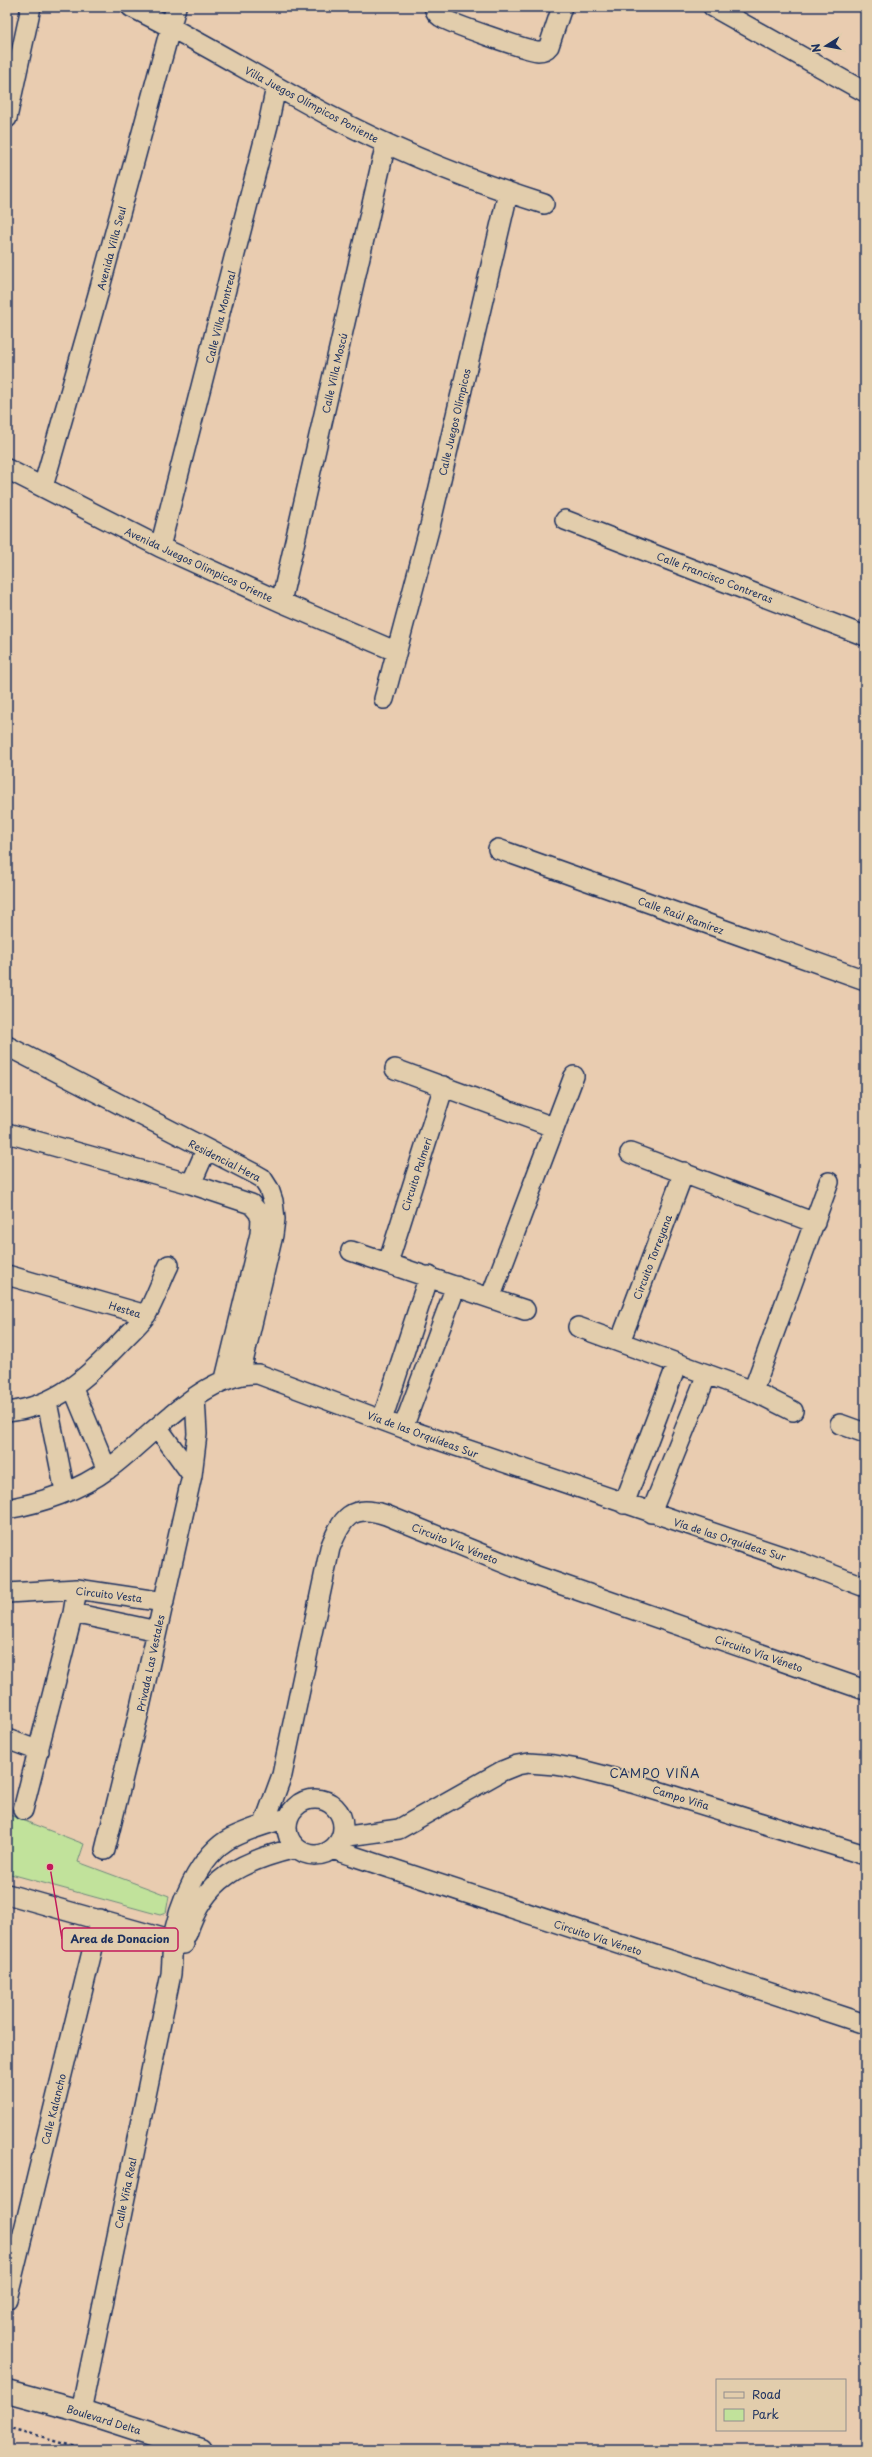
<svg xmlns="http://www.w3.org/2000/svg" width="872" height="2457" viewBox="0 0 872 2457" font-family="'Playpen Sans',sans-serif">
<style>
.park{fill:#c1e29b;stroke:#6e887c}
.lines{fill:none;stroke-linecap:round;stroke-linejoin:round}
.minor-casing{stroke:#1b2f5e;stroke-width:22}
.primary-casing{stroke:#1b2f5e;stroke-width:25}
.path{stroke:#1b2f5e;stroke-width:2.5;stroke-dasharray:3 3;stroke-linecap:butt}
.minor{stroke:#e2cdac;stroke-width:19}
.primary{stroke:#e2cdac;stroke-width:22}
.labels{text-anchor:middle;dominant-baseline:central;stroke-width:3.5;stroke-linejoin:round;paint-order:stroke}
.street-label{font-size:10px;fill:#1b2f5e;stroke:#e2cdac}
.quarter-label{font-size:12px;letter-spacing:1px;fill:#1b2f5e;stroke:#e2cdac}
.leader{fill:none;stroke:#c2185b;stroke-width:1.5}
.callout-dot{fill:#c2185b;stroke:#e2cdac;stroke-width:1.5}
.callout{fill:#e2cdac;stroke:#c2185b;stroke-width:1.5}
.callout-label{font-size:11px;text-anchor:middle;font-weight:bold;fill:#1b2f5e}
</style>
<rect width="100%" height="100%" fill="#e9ccb0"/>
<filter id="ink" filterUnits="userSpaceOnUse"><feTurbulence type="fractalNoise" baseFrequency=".025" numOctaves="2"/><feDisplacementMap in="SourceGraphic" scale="8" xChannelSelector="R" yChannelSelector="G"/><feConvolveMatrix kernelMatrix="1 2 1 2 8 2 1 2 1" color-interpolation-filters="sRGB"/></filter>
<g filter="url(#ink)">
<path class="park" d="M 7,1814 L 84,1844 L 78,1862 L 169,1896 L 166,1913 L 160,1915 L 7,1873 Z"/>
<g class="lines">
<g class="minor-casing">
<path id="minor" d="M 131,7 C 199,40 262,80 328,115 C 397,151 471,181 544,204
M 434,7 C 435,11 438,15 441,17 C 448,23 530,51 538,51 C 543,51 546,50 549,46 L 562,7
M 713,7 L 865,92
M 7,118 L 31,7
M 7,469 L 160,547 L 281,602 L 395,651
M 43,487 L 99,291 L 176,7
M 565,520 L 865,636
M 160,547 L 268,125 L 276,87
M 281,602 L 386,143
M 384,699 L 430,526 L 508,193
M 498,849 L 865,980
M 7,1046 L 255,1174 L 262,1178 L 269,1189 L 273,1201 L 275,1219 L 273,1235 L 240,1375
M 395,1069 L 553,1127
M 7,1133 L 191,1184 L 251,1204 L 258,1212 L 261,1219 L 260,1234 L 225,1379
M 630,1153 L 815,1223
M 191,1184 L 206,1150
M 351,1251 L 525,1310
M 388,1263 L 444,1086
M 7,1275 L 146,1315
M 491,1296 L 574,1076
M 578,1327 L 753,1391 L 793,1411
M 620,1342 L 684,1172
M 73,1388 L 107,1470
M 753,1391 L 829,1182
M 47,1402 L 65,1492
M 7,1412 C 56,1407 89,1376 121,1342 C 129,1333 139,1325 146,1315 C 155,1300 161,1281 169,1265
M 382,1420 L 429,1276
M 840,1424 L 865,1433
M 158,1428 L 192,1475
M 403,1428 L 456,1286
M 624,1504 L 677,1364
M 7,1509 C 41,1503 80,1490 108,1469 C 150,1439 204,1371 258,1374 L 403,1428 L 802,1563 L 865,1587
M 651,1513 L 707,1374
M 7,1593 L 77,1589 L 164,1602
M 73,1613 L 157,1631
M 7,1739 L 39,1751
M287 1827a28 28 0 1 1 56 0a28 28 0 1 1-56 0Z
M 23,1810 L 73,1613 L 77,1589
M 264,1824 L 282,1775 L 330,1548 C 342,1518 351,1503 386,1515 L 531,1574 L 865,1690
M 341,1837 L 399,1829 L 502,1771 L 517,1765 L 529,1763 L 555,1765 L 578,1769 L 632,1783 L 865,1855
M 332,1849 L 865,2024
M 105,1850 L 138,1716 L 192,1475 L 197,1434 L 195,1397
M 7,1894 L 184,1944
M 187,1934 C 204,1878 242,1861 296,1848
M 7,2299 L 100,1919
M 81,2411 L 171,1974 C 172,1963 172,1952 173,1941 C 177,1907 200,1854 231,1838 C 249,1829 269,1823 288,1818"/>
</g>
<g class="primary-casing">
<path id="primary" d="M 7,2391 L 81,2411 L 201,2450"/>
</g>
<path class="path" d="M 7,2427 L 90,2450"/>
<use href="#minor" class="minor"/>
<use href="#primary" class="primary"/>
</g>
</g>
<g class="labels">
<g class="street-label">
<text transform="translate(312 104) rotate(28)">Villa Juegos Olímpicos Poniente</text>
<text transform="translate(111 248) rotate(-75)">Avenida Villa Seul</text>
<text transform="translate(220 317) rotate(-76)">Calle Villa Montreal</text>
<text transform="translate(334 373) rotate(-77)">Calle Villa Moscú</text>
<text transform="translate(454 422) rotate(-77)">Calle Juegos Olímpicos</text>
<text transform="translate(199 564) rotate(25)">Avenida Juegos Olimpicos Oriente</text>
<text transform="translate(715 577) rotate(21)">Calle Francisco Contreras</text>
<text transform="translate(681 915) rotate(20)">Calle Raúl Ramírez</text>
<text transform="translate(225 1160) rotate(27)">Residencial Hera</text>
<text transform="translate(416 1174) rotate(-72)">Circuito Palmeri</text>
<text transform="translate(652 1257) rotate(-69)">Circuito Torreyana</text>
<text transform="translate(125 1309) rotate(17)">Hestea</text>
<text transform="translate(423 1434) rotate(20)">Vía de las Orquídeas Sur</text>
<text transform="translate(730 1539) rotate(18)">Vía de las Orquídeas Sur</text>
<text transform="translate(455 1543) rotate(22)">Circuito Vía Véneto</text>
<text transform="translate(109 1594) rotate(7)">Circuito Vesta</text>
<text transform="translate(759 1653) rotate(19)">Circuito Vía Véneto</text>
<text transform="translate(150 1663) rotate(-78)">Privada Las Vestales</text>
<text transform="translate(681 1797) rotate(17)">Campo Viña</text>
<text transform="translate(598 1937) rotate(18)">Circuito Vía Véneto</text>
<text transform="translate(53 2109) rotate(-76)">Calle Kalancho</text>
<text transform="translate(125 2193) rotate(-78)">Calle Viña Real</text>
<text transform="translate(104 2419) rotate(17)">Boulevard Delta</text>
</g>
<g class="quarter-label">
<text x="655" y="1773">CAMPO VIÑA</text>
</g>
</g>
<path class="leader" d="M50 1867L62 1939"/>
<circle class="callout-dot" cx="50" cy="1867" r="4"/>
<rect class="callout" x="62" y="1928" width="116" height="23" rx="4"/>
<g class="callout-label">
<text x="120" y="1943">Area de Donacion</text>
</g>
<rect width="872" height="2457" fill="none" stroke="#e2cdac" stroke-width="24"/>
<rect x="12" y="12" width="848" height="2433" fill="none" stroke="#1b2f5e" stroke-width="1.5" filter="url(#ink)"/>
<rect x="716" y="2379" width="130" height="52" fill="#e2cdac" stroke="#928e8d"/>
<rect x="724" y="2392" width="20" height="6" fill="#e2cdac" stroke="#928e8d"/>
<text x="752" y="2399" font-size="12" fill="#1b2f5e">Road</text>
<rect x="724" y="2409" width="20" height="12" fill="#c1e29b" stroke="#928e8d"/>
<text x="752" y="2419" font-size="12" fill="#1b2f5e">Park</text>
<g transform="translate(826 46) rotate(259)" stroke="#e2cdac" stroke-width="3" paint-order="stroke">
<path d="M0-3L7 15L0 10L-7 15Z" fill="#1b2f5e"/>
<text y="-6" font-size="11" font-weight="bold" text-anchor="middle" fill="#1b2f5e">N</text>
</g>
</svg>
